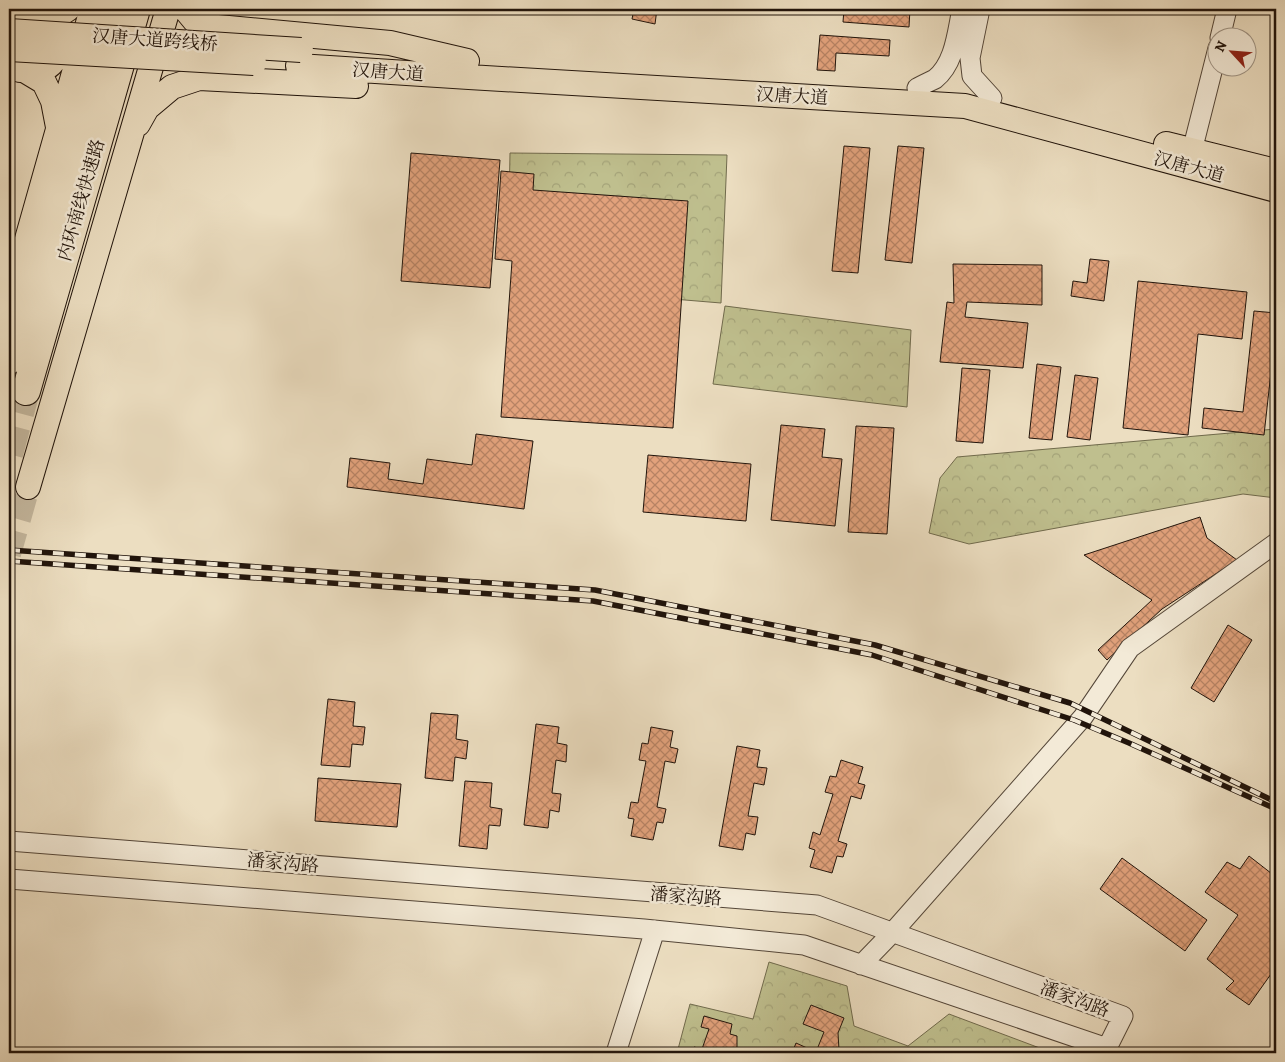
<svg xmlns="http://www.w3.org/2000/svg" width="1285" height="1062" viewBox="0 0 1285 1062" font-family="Alegreya,'Noto Serif SC',serif">
<style>
.forest{fill:url(#forest-crowns);stroke:#706a4c}
.building{fill:url(#building-cross-hatch);stroke:#21140b}
.lines{fill:none;stroke-linecap:round;stroke-linejoin:round}
.major-tunnel{stroke:#c3b69d;stroke-width:24;stroke-dasharray:24 12;stroke-linecap:butt}
.highway-tunnel{stroke:#c3b69d;stroke-width:28;stroke-dasharray:28 14;stroke-linecap:butt}
.minor-casing{stroke:#544638;stroke-width:21}
.major-casing{stroke:#21140b;stroke-width:26}
.highway-casing{stroke:#21140b;stroke-width:30}
.minor{stroke:#f3ead7;stroke-width:19}
.major{stroke:#ecdec1;stroke-width:24}
.highway{stroke:#ecdec1;stroke-width:28}
.rail-casing{stroke:#21140b;stroke-width:5.5}
.rail{stroke:#f3ead7;stroke-width:4;stroke-dasharray:11;stroke-linecap:butt}
.major-bridge-casing{stroke:#21140b;stroke-width:26;stroke-linecap:butt}
.major-bridge{stroke:#ecdec1;stroke-width:24}
.labels{text-anchor:middle;dominant-baseline:central;stroke-width:5;stroke-linejoin:round;paint-order:stroke}
.street-label{font-size:18px;fill:#21140b;stroke:#f3ead7}
</style>
<defs>
<pattern id="forest-crowns" width="20" height="18" patternUnits="userSpaceOnUse" patternTransform="scale(1.25)"><rect width="20" height="18" fill="#bfbf8e"/><path d="M2 6a3 3 0 1 1 6 0M12 15a3 3 0 1 1 6 0" fill="none" stroke="#a4a379"/></pattern>
<pattern id="building-cross-hatch" width="8" height="8" patternUnits="userSpaceOnUse" patternTransform="scale(1.25)"><rect width="8" height="8" fill="#e2a27c"/><path d="M0 0l8 8M0 8l8-8" fill="none" stroke="#b78364"/></pattern>
</defs>
<rect width="100%" height="100%" fill="#ecdec1"/>
<filter id="stains"><feTurbulence type="fractalNoise" baseFrequency=".004" numOctaves="4"/><feColorMatrix values="0 0 0 0 .2 0 0 0 0 .09 0 0 0 0 .02 0 0 0 .5 -.17"/></filter>
<radialGradient id="worn" r=".72"><stop offset=".6" stop-color="#630" stop-opacity="0"/><stop offset="1" stop-color="#630" stop-opacity=".3"/></radialGradient>
<path class="forest" d="M 510,153 L 727,155 L 721,303 L 673,299 L 509,205 Z
M 725,306 L 911,330 L 907,407 L 713,384 Z
M 1276,429 L 1276,498 L 1243,494 L 969,544 L 929,533 L 940,478 L 957,457 Z
M 769,962 L 847,986 L 854,1026 L 908,1046 L 949,1014 L 1053,1053 L 677,1053 L 690,1004 L 753,1019 Z"/>
<path class="building" d="M 634,9 L 657,9 L 655,24 L 632,19 Z
M 844,9 L 910,9 L 909,27 L 843,22 Z
M 820,35 L 890,40 L 889,56 L 836,53 L 835,71 L 817,70 Z
M 844,146 L 870,148 L 858,273 L 832,271 Z
M 898,146 L 924,148 L 912,263 L 885,260 Z
M 411,153 L 500,160 L 490,288 L 401,281 Z
M 501,171 L 534,174 L 533,190 L 688,201 L 673,428 L 501,417 L 512,261 L 495,259 Z
M 1090,259 L 1109,261 L 1104,301 L 1071,296 L 1073,281 L 1087,283 Z
M 953,264 L 1042,265 L 1042,305 L 967,302 L 965,317 L 1028,323 L 1023,368 L 940,362 L 947,302 L 954,303 Z
M 1138,281 L 1247,292 L 1242,339 L 1198,334 L 1188,435 L 1123,428 Z
M 1254,311 L 1276,313 L 1276,337 L 1275,336 L 1264,435 L 1202,428 L 1204,408 L 1243,412 Z
M 1037,364 L 1061,367 L 1052,440 L 1029,438 Z
M 962,368 L 990,370 L 983,443 L 956,441 Z
M 1075,375 L 1098,378 L 1090,440 L 1067,437 Z
M 781,425 L 825,429 L 822,457 L 842,459 L 835,526 L 771,520 Z
M 856,426 L 894,428 L 887,534 L 848,532 Z
M 476,434 L 533,441 L 524,509 L 347,487 L 350,458 L 390,463 L 388,479 L 423,484 L 427,459 L 472,465 Z
M 648,455 L 751,464 L 746,521 L 643,512 Z
M 1200,517 L 1207,538 L 1237,560 L 1162,609 L 1107,660 L 1098,650 L 1152,600 L 1084,555 Z
M 1228,625 L 1252,640 L 1214,702 L 1191,688 Z
M 328,699 L 355,702 L 353,726 L 365,727 L 363,745 L 352,744 L 350,767 L 321,765 Z
M 431,713 L 458,715 L 456,739 L 468,741 L 466,759 L 455,757 L 453,781 L 425,778 Z
M 536,724 L 559,727 L 557,743 L 567,745 L 566,762 L 556,760 L 552,793 L 561,794 L 559,812 L 550,810 L 548,828 L 524,825 Z
M 651,727 L 673,731 L 670,747 L 678,749 L 675,763 L 665,761 L 657,807 L 666,809 L 663,823 L 657,822 L 653,840 L 631,836 L 634,819 L 628,818 L 631,802 L 638,803 L 646,761 L 639,760 L 642,743 L 648,744 Z
M 737,746 L 760,750 L 757,767 L 767,768 L 764,785 L 754,783 L 748,816 L 758,817 L 755,835 L 746,833 L 743,850 L 719,846 Z
M 841,760 L 863,767 L 858,783 L 865,785 L 861,799 L 851,796 L 838,841 L 847,844 L 843,857 L 837,856 L 832,873 L 810,867 L 815,850 L 809,848 L 813,832 L 820,835 L 833,794 L 825,792 L 830,776 L 836,777 Z
M 318,778 L 401,784 L 397,827 L 315,821 Z
M 465,781 L 492,783 L 490,807 L 502,809 L 500,826 L 489,825 L 487,849 L 459,846 Z
M 1249,856 L 1276,877 L 1276,967 L 1249,1005 L 1226,989 L 1234,981 L 1207,959 L 1238,915 L 1205,892 L 1227,862 L 1240,869 Z
M 1122,858 L 1207,920 L 1185,951 L 1100,889 Z
M 811,1005 L 844,1018 L 838,1033 L 839,1050 L 836,1053 L 792,1053 L 796,1043 L 816,1052 L 824,1032 L 803,1024 Z
M 704,1016 L 732,1024 L 730,1034 L 737,1036 L 737,1051 L 735,1053 L 692,1053 L 694,1047 L 702,1049 L 709,1029 L 701,1027 Z"/>
<g class="lines">
<path class="major-tunnel" d="M 9,554 L 28,487"/>
<path class="highway-tunnel" d="M 9,454 L 26,391"/>
<g class="minor-casing">
<path id="minor" d="M 980,9 L 970,58 L 972,76 L 992,98
M 1220,38 L 1227,9
M 917,88 C 922,85 929,82 935,79 C 955,63 957,32 962,9
M 1192,151 L 1218,48
M 9,841 L 817,905 L 1123,1016 L 1107,1048 L 804,945 L 644,929 L 9,879
M 861,965 L 892,933 L 1083,717 L 1130,648 L 1276,543
M 616,1053 L 655,930"/>
</g>
<g class="major-casing">
<path id="major" d="M 185,9 L 195,21 L 207,26 L 390,43 L 467,61
M 9,17 L 33,19 L 56,17 L 68,9
M 298,66 L 469,77 L 965,106 L 1276,190
M 20,70 L 24,70 L 44,82 L 53,101 L 58,127
M 24,70 C 47,71 50,69 62,48 C 57,30 49,26 33,19
M 138,124 L 147,108 L 172,87 L 199,78 L 356,86
M 1166,144 L 1276,171
M 9,303 L 92,9
M 28,487 L 168,9"/>
</g>
<g class="highway-casing">
<path id="highway" d="M 9,360 L 112,9
M 26,391 L 136,9"/>
</g>
<use href="#minor" class="minor"/>
<use href="#major" class="major"/>
<use href="#highway" class="highway"/>
<g class="rail-casing">
<path id="rail" d="M 9,550 L 595,590 L 875,645 L 1070,703 L 1276,802
M 9,561 L 593,601 L 872,655 L 1074,720 L 1129,743 L 1276,809"/>
</g>
<use href="#rail" class="rail"/>
<g class="major-bridge-casing">
<path id="major-bridge" d="M 9,31 L 301,50
M 9,49 L 254,63"/>
</g>
<use href="#major-bridge" class="major-bridge"/>
</g>
<g class="labels">
<g class="street-label">
<text transform="translate(155 40) rotate(4)">汉唐大道跨线桥</text>
<text transform="translate(388 72) rotate(4)">汉唐大道</text>
<text transform="translate(792 96) rotate(3)">汉唐大道</text>
<text transform="translate(1189 167) rotate(15)">汉唐大道</text>
<text transform="translate(81 200) rotate(-74)">内环南线快速路</text>
<text transform="translate(283 863) rotate(5)">潘家沟路</text>
<text transform="translate(686 896) rotate(4)">潘家沟路</text>
<text transform="translate(1075 999) rotate(20)">潘家沟路</text>
</g>
</g>
<rect width="1285" height="1062" fill="none" stroke="#ecdec1" stroke-width="30"/>
<rect x="10" y="10" width="1265" height="1042" fill="none" stroke="#21140b" stroke-width="2.5"/>
<rect x="15" y="15" width="1255" height="1032" fill="none" stroke="#21140b"/>
<g transform="translate(1232 52) rotate(296)"><circle r="24" fill="#f3ead7" stroke="#9f9485"/>
<path d="M0-4L9 19L0 12L-9 19Z" fill="#8f2418"/>
<text y="-8" font-size="14" font-weight="bold" text-anchor="middle" fill="#21140b">N</text>
</g>
<rect width="100%" height="100%" filter="url(#stains)"/>
<rect width="100%" height="100%" fill="url(#worn)"/>
</svg>
